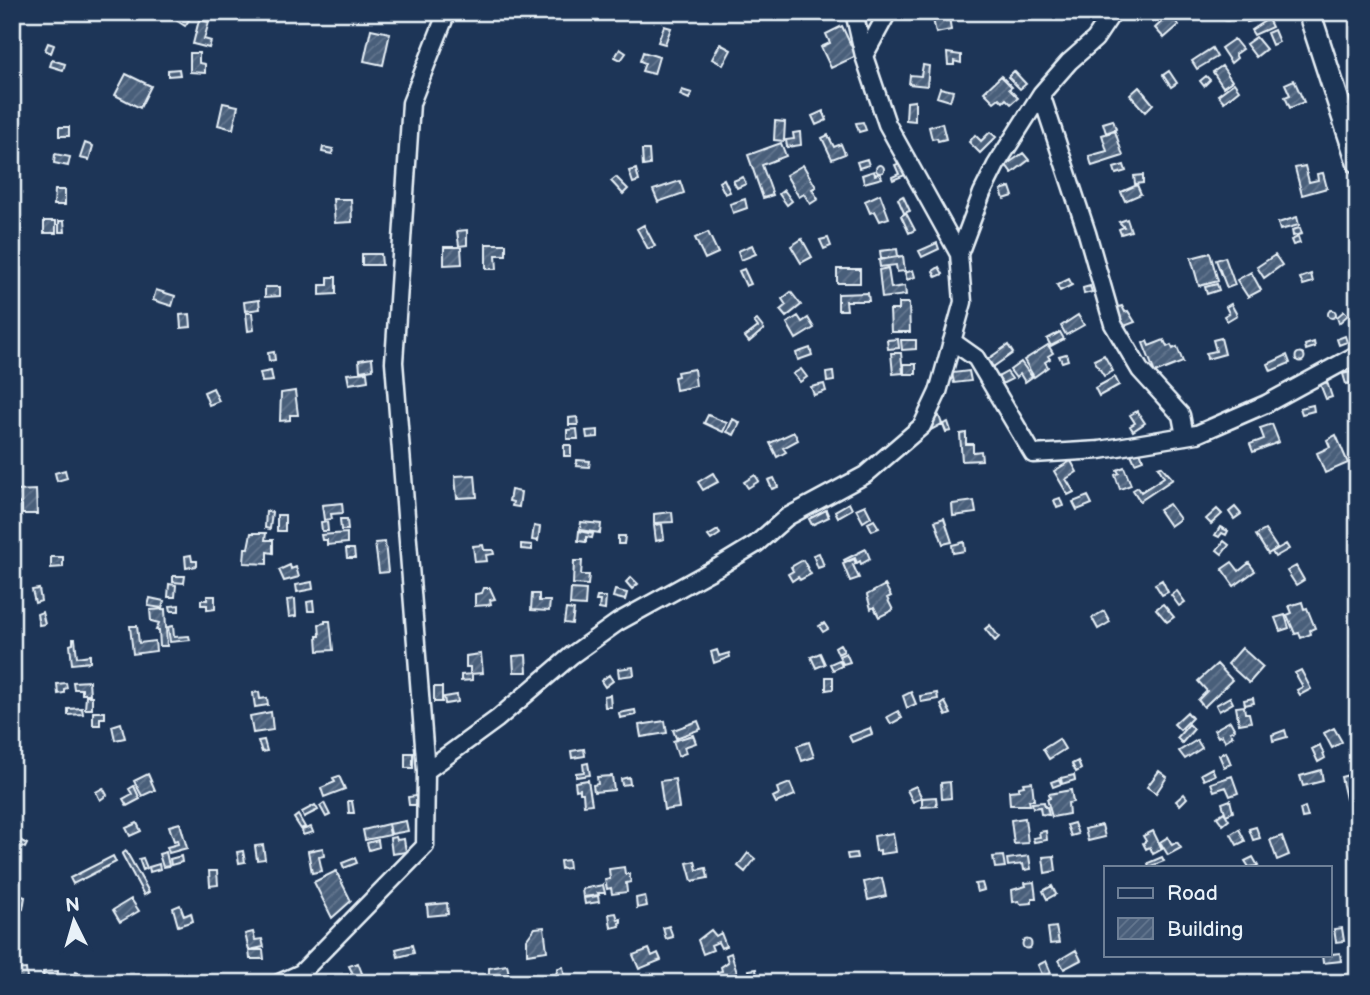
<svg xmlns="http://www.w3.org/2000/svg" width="1370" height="995" viewBox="0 0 1370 995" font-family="'Balsamiq Sans',sans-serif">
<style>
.building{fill:url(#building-hatch);stroke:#e8f1f8;stroke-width:2}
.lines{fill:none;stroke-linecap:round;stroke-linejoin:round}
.minor-casing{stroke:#e8f1f8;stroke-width:21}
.major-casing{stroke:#e8f1f8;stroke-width:26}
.minor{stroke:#1d3557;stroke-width:16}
.major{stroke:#1d3557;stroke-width:21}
</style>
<defs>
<pattern id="building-hatch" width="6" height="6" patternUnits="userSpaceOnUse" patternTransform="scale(1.75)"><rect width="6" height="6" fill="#495e7a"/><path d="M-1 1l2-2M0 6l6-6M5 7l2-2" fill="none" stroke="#63768e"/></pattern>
</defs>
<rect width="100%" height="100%" fill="#1d3557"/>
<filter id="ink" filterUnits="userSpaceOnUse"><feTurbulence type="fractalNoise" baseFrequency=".0143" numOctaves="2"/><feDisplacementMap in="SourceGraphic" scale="14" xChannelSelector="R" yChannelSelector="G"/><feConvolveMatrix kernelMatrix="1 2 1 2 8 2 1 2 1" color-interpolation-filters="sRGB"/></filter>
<g filter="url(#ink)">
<path class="building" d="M1222.5 16a4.5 4.5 0 1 1 9 0a4.5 4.5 0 1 1-9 0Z
M 174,12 L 190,12 L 193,14 L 185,26 L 171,17 Z
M 794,12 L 813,12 L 810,13 L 809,21 L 794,19 Z
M 914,12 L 926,12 L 924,20 L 913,17 Z
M 1244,12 L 1258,12 L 1260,19 L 1247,22 Z
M 1169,15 L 1179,25 L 1164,38 L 1155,28 Z
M 949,16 L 951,30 L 936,33 L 933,19 Z
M 1268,19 L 1272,27 L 1254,35 L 1251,30 Z
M 199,20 L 209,22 L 204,39 L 211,41 L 209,48 L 193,44 Z
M 664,26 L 671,28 L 665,44 L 658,42 Z
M 842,26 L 856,56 L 831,68 L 821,47 L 830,43 L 826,34 Z
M 371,29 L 390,33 L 383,65 L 364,61 Z
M 1274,30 L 1279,42 L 1272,45 L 1267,33 Z
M 1256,37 L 1266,49 L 1256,57 L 1246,44 Z
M 1234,39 L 1242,49 L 1235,54 L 1237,58 L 1231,63 L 1221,48 Z
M 48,43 L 54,45 L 51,53 L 45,50 Z
M 720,44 L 731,50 L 723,65 L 712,59 Z
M 1212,48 L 1217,57 L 1197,69 L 1192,61 Z
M 620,49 L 626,53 L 621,60 L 615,57 Z
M 643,52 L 659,57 L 654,74 L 642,71 L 645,63 L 640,61 Z
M 190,53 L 199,53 L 199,63 L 205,64 L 205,73 L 190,72 Z
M 947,53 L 961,55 L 961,63 L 954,61 L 954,65 L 948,65 Z
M 52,60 L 65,64 L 63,70 L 50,66 Z
M 923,65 L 929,66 L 927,86 L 909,84 L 910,75 L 921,76 Z
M 1222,66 L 1232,81 L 1223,87 L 1213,72 Z
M 179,69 L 180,75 L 168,76 L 168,70 Z
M 1014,71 L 1026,84 L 1020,89 L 1008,77 Z
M 1169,71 L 1177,83 L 1171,87 L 1163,75 Z
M 126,74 L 151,86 L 140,108 L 115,95 Z
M 1001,76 L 1012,87 L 1009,89 L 1018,98 L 1011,104 L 1006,99 L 1003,102 L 999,98 L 994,102 L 984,92 Z
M 1206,76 L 1210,80 L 1204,86 L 1200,81 Z
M 1294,80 L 1304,102 L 1290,108 L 1285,97 L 1290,95 L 1285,84 Z
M 1234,83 L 1239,90 L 1224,102 L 1218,95 Z
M 1139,87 L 1153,104 L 1145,112 L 1130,95 Z
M 940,88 L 953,91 L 950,101 L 937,97 Z
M 682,90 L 692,93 L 689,99 L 680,95 Z
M 915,101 L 915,121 L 906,120 L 907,102 Z
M 223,103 L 238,106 L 233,129 L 218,125 Z
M 823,111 L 827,120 L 816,125 L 812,116 Z
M 1113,120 L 1116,129 L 1106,133 L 1103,123 Z
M 775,121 L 785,122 L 784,141 L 774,140 Z
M 863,122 L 866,130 L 859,132 L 856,123 Z
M 942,123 L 946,139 L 938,141 L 937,138 L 932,139 L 929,127 Z
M 59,127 L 69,127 L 69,136 L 59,136 Z
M 1115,131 L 1123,156 L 1092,166 L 1089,156 L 1107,151 L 1102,135 Z
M 800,132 L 801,145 L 787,147 L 786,140 L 794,139 L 793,133 Z
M 990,132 L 996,137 L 980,153 L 969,142 L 975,135 L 981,141 Z
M 828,135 L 834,147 L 841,144 L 845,154 L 832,159 L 822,138 Z
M 85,143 L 93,146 L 89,160 L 80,158 Z
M 781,143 L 786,156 L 762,165 L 773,195 L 763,198 L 748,155 Z
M 323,147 L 333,149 L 332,154 L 322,152 Z
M 642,150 L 649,150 L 650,165 L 643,166 Z
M 1023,153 L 1029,160 L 1012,173 L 1006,165 Z
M 55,154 L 70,157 L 68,166 L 54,163 Z
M 867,159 L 869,165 L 859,168 L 857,162 Z
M 900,163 L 905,175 L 893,180 L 892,177 L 899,174 L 895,165 Z
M 803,165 L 816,187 L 812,189 L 818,199 L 810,204 L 804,194 L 799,197 L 786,175 Z
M 1124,165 L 1126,171 L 1116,174 L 1114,168 Z
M876 169a4 4 0 1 1 8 0a4 4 0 1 1-8 0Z
M 1305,166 L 1309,182 L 1318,180 L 1317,174 L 1323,173 L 1327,188 L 1302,195 L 1295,168 Z
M 636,169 L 639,181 L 633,183 L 629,171 Z
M 874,171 L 875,175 L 880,173 L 882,178 L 864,183 L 862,175 Z
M 1143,175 L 1143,183 L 1135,184 L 1134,176 Z
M 616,177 L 628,189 L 623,194 L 611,181 Z
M 743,177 L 746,184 L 737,188 L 733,181 Z
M 724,179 L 730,192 L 725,194 L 719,182 Z
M 680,181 L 684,193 L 658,202 L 653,190 Z
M 1137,185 L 1141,194 L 1125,201 L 1121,192 Z
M 1010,187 L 1013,196 L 1004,199 L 1001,190 Z
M 55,190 L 65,190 L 65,205 L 54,205 Z
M 784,190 L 792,201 L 787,205 L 779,194 Z
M 880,194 L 889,218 L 880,221 L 875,211 L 870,213 L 865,201 Z
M 903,196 L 910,211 L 904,213 L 898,199 Z
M 333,199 L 351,199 L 352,222 L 335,223 Z
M 745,199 L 747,208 L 733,213 L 730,204 Z
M 906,213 L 915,230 L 909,233 L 901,216 Z
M 1297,217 L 1299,225 L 1280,230 L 1278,223 Z
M 1127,219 L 1131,231 L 1121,234 L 1119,229 L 1124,227 L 1119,222 Z
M 44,221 L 56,221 L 56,233 L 44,233 Z
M 59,221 L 64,221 L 65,232 L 59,232 Z
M 644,225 L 655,246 L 648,249 L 637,229 Z
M 1300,228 L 1302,234 L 1293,236 L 1292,230 Z
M 467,230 L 467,245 L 459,246 L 457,231 Z
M 708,232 L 718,253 L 705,259 L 695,238 Z
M 1298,237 L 1300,243 L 1293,245 L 1291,240 Z
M 828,238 L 831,246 L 824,249 L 820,240 Z
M 802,239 L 812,257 L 801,263 L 791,246 Z
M 937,243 L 939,249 L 922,257 L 919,251 Z
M 486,244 L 506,244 L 506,255 L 496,255 L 497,269 L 486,269 Z
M 752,245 L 756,254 L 741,260 L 738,251 Z
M 444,247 L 461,247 L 462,264 L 444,265 Z
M 897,249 L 898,256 L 881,259 L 880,251 Z
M 1210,253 L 1218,281 L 1199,286 L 1191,258 Z
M 362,254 L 381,254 L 382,265 L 362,265 Z
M 1275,255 L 1282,265 L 1264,278 L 1257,267 Z
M 903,256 L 905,271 L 897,272 L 896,265 L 880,267 L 879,260 Z
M 1225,257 L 1235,285 L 1227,288 L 1216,260 Z
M 939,267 L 943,274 L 936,277 L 933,271 Z
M 888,268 L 891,288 L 905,286 L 906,295 L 882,298 L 879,270 Z
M 744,269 L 751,284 L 746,286 L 739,271 Z
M 837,269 L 860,269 L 860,283 L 837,283 Z
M 913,270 L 915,277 L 907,280 L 905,273 Z
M 1251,272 L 1261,290 L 1248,297 L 1237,280 Z
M 1311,274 L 1313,282 L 1303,285 L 1300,278 Z
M 328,277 L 336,277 L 336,294 L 320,295 L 320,285 L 328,285 Z
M 1069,279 L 1072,285 L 1060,291 L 1057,285 Z
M 1217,284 L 1219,290 L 1207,294 L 1205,287 Z
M 1090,286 L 1092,292 L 1084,294 L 1083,288 Z
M 265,287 L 280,287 L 280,296 L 265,297 Z
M 156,290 L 175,296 L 172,306 L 153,300 Z
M 791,292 L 801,305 L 786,317 L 780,310 L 786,305 L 782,299 Z
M 868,293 L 869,301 L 846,301 L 847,310 L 838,310 L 838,294 Z
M 259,300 L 260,309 L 245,311 L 244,302 Z
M 899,303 L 909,303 L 910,332 L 891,332 L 890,310 L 899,310 Z
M 1231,304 L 1237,315 L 1227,321 L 1224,316 L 1229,313 L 1226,307 Z
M 1122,306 L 1125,312 L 1128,311 L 1135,322 L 1119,328 L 1112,309 Z
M1328 314a4 4 0 1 1 8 0a4 4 0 1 1-8 0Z
M 1344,311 L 1348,315 L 1339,323 L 1337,317 Z
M 246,313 L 252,313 L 254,330 L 248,331 Z
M 190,314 L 191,327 L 181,328 L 180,315 Z
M 1078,315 L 1084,325 L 1066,335 L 1061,326 Z
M 798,316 L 802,322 L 808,318 L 814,328 L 796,339 L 787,323 Z
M 757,320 L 764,329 L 749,342 L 745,337 L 758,327 L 754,322 Z
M 1060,332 L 1064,339 L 1051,346 L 1047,339 Z
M 1345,336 L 1347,342 L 1339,345 L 1337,339 Z
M 1221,338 L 1225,354 L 1207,359 L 1206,353 L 1216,351 L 1213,340 Z
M 898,339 L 899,348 L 888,349 L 887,340 Z
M 901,340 L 916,340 L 916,349 L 902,350 Z
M 1164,340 L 1167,347 L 1171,345 L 1173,349 L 1177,347 L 1183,362 L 1155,373 L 1143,343 L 1147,341 L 1149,346 Z
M 1314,342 L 1315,347 L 1306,350 L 1305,345 Z
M 1008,345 L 1013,353 L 993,367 L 988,359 Z
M 1048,345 L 1053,353 L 1048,356 L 1050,359 L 1045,362 L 1048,367 L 1034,377 L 1024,360 Z
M 810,348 L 812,355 L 798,360 L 796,353 Z
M 274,352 L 275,360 L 269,361 L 268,353 Z
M1295.5 357a4.5 4.5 0 1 1 9 0a4.5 4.5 0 1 1-9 0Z
M 891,353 L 901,353 L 903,373 L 893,374 Z
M 1066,354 L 1068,360 L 1062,362 L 1059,356 Z
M 1104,355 L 1113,371 L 1104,376 L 1094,360 Z
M 1287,355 L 1290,363 L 1271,371 L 1268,364 Z
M 372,358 L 373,369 L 360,371 L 359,360 Z
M 1021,362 L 1032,377 L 1025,382 L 1020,374 L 1016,378 L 1010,370 Z
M 904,364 L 916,364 L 916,374 L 904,374 Z
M 694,369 L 696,386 L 676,390 L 674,377 L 678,376 L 677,372 Z
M 801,369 L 807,377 L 800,382 L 793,374 Z
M 1358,370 L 1358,381 L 1346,384 L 1343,374 Z
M 271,371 L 273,381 L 262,382 L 260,373 Z
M 969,371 L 971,381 L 954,383 L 952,373 Z
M 367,372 L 368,381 L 349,384 L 347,374 Z
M 833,372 L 834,381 L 827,382 L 826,373 Z
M 1007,372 L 1012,379 L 1002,384 L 998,377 Z
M 1115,377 L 1119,385 L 1099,396 L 1095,388 Z
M 1327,382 L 1332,397 L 1326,399 L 1320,384 Z
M 824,384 L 826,391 L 814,395 L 811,387 Z
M 213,388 L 219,401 L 209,405 L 204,392 Z
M 295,391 L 298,415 L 290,415 L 290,420 L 280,421 L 281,393 Z
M 1313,405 L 1314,411 L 1302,414 L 1300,408 Z
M 1137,411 L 1145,423 L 1133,431 L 1130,426 L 1135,423 L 1130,415 Z
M 708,415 L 727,423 L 723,432 L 704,423 Z
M 939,416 L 942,424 L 931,430 L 927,422 Z
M 577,417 L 578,425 L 569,425 L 569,418 Z
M 733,419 L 740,423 L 734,435 L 727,432 Z
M 948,422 L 951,431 L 946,432 L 943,424 Z
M 1272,424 L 1279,442 L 1253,452 L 1250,444 L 1264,439 L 1260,428 Z
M 577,429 L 578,439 L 567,439 L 567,430 Z
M 598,430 L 598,437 L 587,438 L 586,431 Z
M 794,432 L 798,440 L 783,448 L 786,452 L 777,457 L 770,443 Z
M 966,433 L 966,444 L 973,444 L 973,452 L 981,451 L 982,460 L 962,461 L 960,434 Z
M 1336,435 L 1348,463 L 1325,473 L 1317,453 L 1330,447 L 1327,440 Z
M 564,445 L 571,445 L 571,456 L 564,456 Z
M 1140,451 L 1143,460 L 1135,463 L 1131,454 Z
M 577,460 L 590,461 L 589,467 L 576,466 Z
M 1071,461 L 1077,472 L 1066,479 L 1074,492 L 1068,495 L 1054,471 Z
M 1161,466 L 1173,479 L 1140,501 L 1133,490 L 1138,487 L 1141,492 L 1164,477 L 1158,467 Z
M 1124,467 L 1131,485 L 1120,489 L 1115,475 L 1119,473 L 1117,470 Z
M 65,470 L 67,478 L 57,481 L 55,473 Z
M 713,473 L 718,482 L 703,490 L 698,482 Z
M 475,475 L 477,497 L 457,498 L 455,476 Z
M 755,475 L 759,481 L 748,488 L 744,482 Z
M 774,478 L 778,487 L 772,489 L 768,480 Z
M 36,490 L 37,514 L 22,514 L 22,505 L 16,501 L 15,491 Z
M 511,490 L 521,492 L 519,507 L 512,506 L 513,502 L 509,501 Z
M 1088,496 L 1092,504 L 1077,510 L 1073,502 Z
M 1060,498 L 1063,506 L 1057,508 L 1054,500 Z
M 974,501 L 976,513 L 953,516 L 952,504 Z
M 342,503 L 343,513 L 331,514 L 332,519 L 324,520 L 322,505 Z
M 849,503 L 852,509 L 838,517 L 835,511 Z
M 1169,504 L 1180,519 L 1170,526 L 1159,510 Z
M 865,505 L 871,517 L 863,522 L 856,509 Z
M 1235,507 L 1241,514 L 1234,519 L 1229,512 Z
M 1217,509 L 1222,514 L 1211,524 L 1206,519 Z
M 826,510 L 829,517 L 812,525 L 809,519 Z
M 266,511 L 272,512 L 270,529 L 265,528 Z
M 672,512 L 673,522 L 654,523 L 654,514 Z
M 277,515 L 285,515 L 285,531 L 277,531 Z
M 944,518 L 952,542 L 943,544 L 935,521 Z
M 340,519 L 347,519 L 348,530 L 341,530 Z
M 874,520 L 879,528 L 872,531 L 868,523 Z
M 327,521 L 328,531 L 322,531 L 321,522 Z
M 581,522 L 601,524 L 600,533 L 580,530 Z
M 662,524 L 664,539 L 656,541 L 654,525 Z
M 534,526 L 540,527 L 538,541 L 532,540 Z
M 1220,527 L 1228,531 L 1226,535 L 1222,533 L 1219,537 L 1215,535 Z
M 718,530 L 720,534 L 711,540 L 708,536 Z
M 1265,530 L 1277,548 L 1268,554 L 1256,535 Z
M 579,531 L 593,534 L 592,538 L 586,537 L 586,542 L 578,541 Z
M 251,533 L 266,533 L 265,540 L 273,540 L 273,553 L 267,552 L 267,564 L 244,563 L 245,548 L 248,548 Z
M 347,533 L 347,543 L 327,545 L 327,540 L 322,540 L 321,535 Z
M 618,536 L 625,536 L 624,544 L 618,544 Z
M 1224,541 L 1229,545 L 1222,554 L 1217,550 Z
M 385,542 L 388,572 L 379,573 L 375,543 Z
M 964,542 L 965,551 L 953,553 L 952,545 Z
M 521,544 L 532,545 L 532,550 L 521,549 Z
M 1286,544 L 1289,549 L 1275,557 L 1272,552 Z
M 483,545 L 484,550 L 493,550 L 494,554 L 486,555 L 487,561 L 475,562 L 473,546 Z
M 346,549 L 354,549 L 355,558 L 347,558 Z
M 866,549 L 870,559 L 861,564 L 860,561 L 857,563 L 855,558 L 845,562 L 844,560 Z
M 819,553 L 824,566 L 818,568 L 813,555 Z
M 191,555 L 192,561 L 197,561 L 197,566 L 186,568 L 185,556 Z
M 51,557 L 63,557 L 63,567 L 51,568 Z
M 854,559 L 856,564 L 853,565 L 859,578 L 850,581 L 843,564 Z
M 803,560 L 811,574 L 800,580 L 798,577 L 792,581 L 788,574 L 793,571 L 791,567 Z
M 574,561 L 582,561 L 581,575 L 589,575 L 588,585 L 573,584 Z
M 1232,562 L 1239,571 L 1249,563 L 1255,571 L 1234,586 L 1222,569 Z
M 290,565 L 291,569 L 296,567 L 299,577 L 284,581 L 279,570 Z
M 1296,566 L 1304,580 L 1296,585 L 1287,571 Z
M 173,576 L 185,576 L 184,583 L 173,582 Z
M 631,577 L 638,584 L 632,589 L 626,582 Z
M 1162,580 L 1168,592 L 1162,595 L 1155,584 Z
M 312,582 L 313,589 L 297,592 L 296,585 Z
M 169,584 L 176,585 L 175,597 L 168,597 Z
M 885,585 L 891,596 L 887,598 L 893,610 L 879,617 L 874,607 L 871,609 L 867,595 Z
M 484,588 L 490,588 L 495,599 L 490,600 L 491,604 L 488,605 L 475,606 L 475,594 L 482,593 Z
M 39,589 L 41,601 L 35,603 L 32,590 Z
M 571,589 L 586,590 L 585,606 L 570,605 Z
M 615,590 L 627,593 L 625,600 L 613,597 Z
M 1177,591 L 1185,602 L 1179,606 L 1171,595 Z
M 532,594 L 539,594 L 539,601 L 550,601 L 549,611 L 531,610 Z
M 207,596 L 215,596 L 215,609 L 207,610 L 207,605 L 201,605 L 201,600 L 207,600 Z
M 597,597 L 606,597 L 605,610 L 599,609 L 600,601 L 596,601 Z
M 150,598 L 164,601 L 162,608 L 148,606 Z
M 295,599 L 296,616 L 289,617 L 287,600 Z
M 313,601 L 314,611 L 308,611 L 307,602 Z
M 1302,602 L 1304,609 L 1307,608 L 1315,628 L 1310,630 L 1311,634 L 1301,638 L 1299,633 L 1295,634 L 1287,615 L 1292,613 L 1289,606 Z
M 1163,604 L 1174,617 L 1167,622 L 1156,609 Z
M 179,605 L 179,611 L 171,611 L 170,606 Z
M 165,609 L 167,646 L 160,646 L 159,630 L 156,630 L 159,623 L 151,621 L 150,610 Z
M 566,609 L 574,610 L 572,624 L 564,623 Z
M 1104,611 L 1110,622 L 1098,629 L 1092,618 Z
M 42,612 L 45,624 L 39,625 L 37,614 Z
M 1285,615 L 1289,628 L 1280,631 L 1275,618 Z
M 325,621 L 330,621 L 333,650 L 318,651 L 317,636 L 320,636 L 319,624 L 325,623 Z
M 824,623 L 828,629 L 823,632 L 819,626 Z
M 990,625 L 999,637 L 995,641 L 985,629 Z
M 130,626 L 137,626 L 139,643 L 155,641 L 156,651 L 133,654 Z
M 173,626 L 174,637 L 189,636 L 190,640 L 170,642 L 168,627 Z
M 73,639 L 75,639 L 77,657 L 90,655 L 90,662 L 72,664 L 70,645 L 73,644 Z
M 840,644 L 844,651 L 838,654 L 835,647 Z
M 1242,648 L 1263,667 L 1249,683 L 1228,664 Z
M 717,650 L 719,656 L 729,653 L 730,657 L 714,663 L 711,652 Z
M 820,653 L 825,664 L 816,668 L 811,657 Z
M 846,653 L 850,662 L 843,664 L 839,656 Z
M 481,654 L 483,673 L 470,674 L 470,667 L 466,667 L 466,656 Z
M 1357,654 L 1358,667 L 1356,668 L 1351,657 Z
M 526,655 L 527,672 L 514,672 L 513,656 Z
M 839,660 L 842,666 L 833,670 L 830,664 Z
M 1217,664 L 1232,680 L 1204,707 L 1198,700 L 1207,691 L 1198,681 Z
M 633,667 L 634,675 L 619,677 L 618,669 Z
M 1301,670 L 1311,689 L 1300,695 L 1297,690 L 1303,687 L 1295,673 Z
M 472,674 L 472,680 L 461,681 L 461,675 Z
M 609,675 L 613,681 L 605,687 L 601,681 Z
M 826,677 L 833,677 L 833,689 L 826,690 Z
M 89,681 L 90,694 L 82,694 L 82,689 L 74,689 L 73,682 Z
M 66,683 L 67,688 L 64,689 L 64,693 L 58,694 L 57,684 Z
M 434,687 L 442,687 L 442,702 L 434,702 Z
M 259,692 L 260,699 L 267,698 L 268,705 L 255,707 L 253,693 Z
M 911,692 L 916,704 L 907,708 L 903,696 Z
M 937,693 L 938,699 L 921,702 L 920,696 Z
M 457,695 L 458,702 L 445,704 L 444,697 Z
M 610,695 L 611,707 L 605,707 L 604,696 Z
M 86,696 L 92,696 L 92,709 L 85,709 Z
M 1230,697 L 1233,703 L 1219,711 L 1216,705 Z
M 1253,698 L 1254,703 L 1245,705 L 1244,700 Z
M 945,702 L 951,714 L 946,716 L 941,705 Z
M 1244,706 L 1245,713 L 1249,713 L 1251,722 L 1239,724 L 1236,707 Z
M 82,708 L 83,714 L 68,715 L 68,709 Z
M 635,710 L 636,715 L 620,718 L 619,713 Z
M 898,711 L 902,718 L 891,724 L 887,717 Z
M 93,712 L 105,712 L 105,718 L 100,718 L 100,725 L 93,725 Z
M 271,712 L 273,730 L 253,733 L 250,716 Z
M 1187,712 L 1192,718 L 1180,730 L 1174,724 Z
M 665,721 L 667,733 L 641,737 L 639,725 Z
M 698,721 L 701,729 L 676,738 L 673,730 Z
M 1230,721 L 1235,730 L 1230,732 L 1233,736 L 1225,741 L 1222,735 L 1218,737 L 1214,730 Z
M 121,723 L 125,738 L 115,740 L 112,726 Z
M 1189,724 L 1194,729 L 1182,743 L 1177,738 Z
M 870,728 L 872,734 L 852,742 L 849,736 Z
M 1334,728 L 1342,742 L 1332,748 L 1324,733 Z
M 1285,730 L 1287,737 L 1273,741 L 1272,735 Z
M 693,735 L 696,743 L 684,747 L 686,753 L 678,756 L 673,741 Z
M 1059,739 L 1065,749 L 1049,759 L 1043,749 Z
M 264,740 L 267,751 L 262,752 L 258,741 Z
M 1197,740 L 1202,748 L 1185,759 L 1179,751 Z
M 809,742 L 814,757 L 802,761 L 797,746 Z
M 1320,745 L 1325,758 L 1318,762 L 1312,749 Z
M 584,749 L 585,756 L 572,758 L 571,751 Z
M 1226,752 L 1231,764 L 1224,767 L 1219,755 Z
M 405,753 L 413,753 L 413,768 L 405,768 Z
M 1078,761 L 1081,769 L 1076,772 L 1072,764 Z
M 588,763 L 590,775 L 576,777 L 576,773 L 584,772 L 583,764 Z
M 1212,768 L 1215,775 L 1204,780 L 1201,774 Z
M 1321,770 L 1323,781 L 1303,786 L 1300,776 Z
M 1159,771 L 1167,777 L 1156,793 L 1147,787 Z
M 148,774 L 155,790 L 142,796 L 134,781 Z
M 1352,774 L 1354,787 L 1358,787 L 1358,796 L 1346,799 L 1341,777 Z
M 1074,775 L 1075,780 L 1062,784 L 1061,778 Z
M 339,776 L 345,789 L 324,797 L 321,788 L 335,782 L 333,778 Z
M 612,776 L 614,790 L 594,792 L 593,785 L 598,784 L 597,777 Z
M 1232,776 L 1238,793 L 1230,796 L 1226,787 L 1214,791 L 1211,783 Z
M 629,777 L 630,784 L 622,785 L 621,779 Z
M 675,779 L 679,808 L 664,810 L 660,781 Z
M 1059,779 L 1061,784 L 1053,787 L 1051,782 Z
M 588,780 L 592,804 L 584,805 L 583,793 L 580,793 L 580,789 L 576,790 L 575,782 Z
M 950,782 L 951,798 L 942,799 L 941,783 Z
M 1032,782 L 1034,800 L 1029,800 L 1030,805 L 1010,805 L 1009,791 L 1019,790 L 1019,787 L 1024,786 L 1023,783 Z
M 790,783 L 795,795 L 776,803 L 773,797 L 779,794 L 777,788 Z
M 134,786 L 140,799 L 127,806 L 123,799 L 132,794 L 129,789 Z
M 916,786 L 922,798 L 913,802 L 907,790 Z
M 103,788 L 107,795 L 100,800 L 96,792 Z
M 1071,790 L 1073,802 L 1068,803 L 1069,814 L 1052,817 L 1047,799 L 1050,798 L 1049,794 Z
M 1184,794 L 1187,798 L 1180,805 L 1176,801 Z
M 416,796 L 417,805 L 409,805 L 408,797 Z
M 936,797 L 937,806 L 922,807 L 922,798 Z
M 1230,800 L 1233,812 L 1226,815 L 1222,803 Z
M 348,801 L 352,801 L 354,813 L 349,813 Z
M 1044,802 L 1045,807 L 1047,807 L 1049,815 L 1041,814 L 1040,807 L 1033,808 L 1032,803 Z
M 324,803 L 330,815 L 326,817 L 320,806 Z
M 315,805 L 318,810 L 304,817 L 302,812 Z
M 1305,807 L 1308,817 L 1302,818 L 1300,809 Z
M 1224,812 L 1229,820 L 1223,825 L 1217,817 Z
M 298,815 L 305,827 L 301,829 L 294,818 Z
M 1025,818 L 1028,843 L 1014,844 L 1011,820 Z
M 406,821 L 408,831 L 391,834 L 389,824 Z
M 137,823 L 141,831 L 130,836 L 126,828 Z
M 180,823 L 187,848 L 169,853 L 167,847 L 178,844 L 177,840 L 174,841 L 169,826 Z
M 1074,823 L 1078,834 L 1071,836 L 1067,825 Z
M 388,824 L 390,835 L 365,840 L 363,830 Z
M 1102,825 L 1105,837 L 1088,841 L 1085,829 Z
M 311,827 L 313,832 L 303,835 L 302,830 Z
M 1256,827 L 1260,838 L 1253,840 L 1249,829 Z
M 1239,829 L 1245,841 L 1237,845 L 1231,834 Z
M 1046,831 L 1047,840 L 1034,842 L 1033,838 L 1040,837 L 1039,832 Z
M 1153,831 L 1162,849 L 1153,854 L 1150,847 L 1146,849 L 1143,843 L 1146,841 L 1143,836 Z
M 893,833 L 896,852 L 880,854 L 880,850 L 876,851 L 874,836 Z
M 1282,836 L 1289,855 L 1277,860 L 1270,840 Z
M 396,837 L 397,840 L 404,839 L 406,852 L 392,854 L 390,838 Z
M 1168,837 L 1172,845 L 1177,842 L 1181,848 L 1168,855 L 1160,842 Z
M 16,838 L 27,844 L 25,848 L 14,842 Z
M 378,840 L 379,847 L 369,850 L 367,843 Z
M 263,845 L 265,859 L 257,860 L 255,846 Z
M 323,848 L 324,856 L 319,857 L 322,871 L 312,873 L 308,851 Z
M 126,851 L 149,892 L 144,895 L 122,854 Z
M 243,851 L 245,862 L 239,863 L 237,852 Z
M 166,852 L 169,866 L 163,867 L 159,854 Z
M 748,853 L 755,859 L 745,872 L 738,866 Z
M 856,853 L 857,858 L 848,859 L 847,854 Z
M 113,856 L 116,862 L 73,884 L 70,878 Z
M 181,856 L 182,862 L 171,865 L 170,859 Z
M 1003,856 L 1005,867 L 995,868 L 993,857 Z
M 1029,856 L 1031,869 L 1024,870 L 1023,864 L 1008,866 L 1007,859 Z
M 1054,856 L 1056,871 L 1045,873 L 1043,857 Z
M 1162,857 L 1164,861 L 1149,867 L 1148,863 Z
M 1253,857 L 1258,866 L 1249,867 L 1245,861 Z
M 143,858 L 147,868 L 143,870 L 139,859 Z
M 355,858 L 357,863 L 344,868 L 342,863 Z
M 568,860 L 569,868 L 561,869 L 560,861 Z
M 695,861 L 697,870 L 706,868 L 708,878 L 692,881 L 687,863 Z
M 159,864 L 160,869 L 150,872 L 149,867 Z
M 624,867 L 625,874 L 629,874 L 631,882 L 626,883 L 627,892 L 612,894 L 611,888 L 607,889 L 605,880 L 610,879 L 609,869 Z
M 209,871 L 217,871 L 218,885 L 210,886 Z
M 336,871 L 351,901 L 332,918 L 314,882 Z
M 882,878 L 886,896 L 868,900 L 864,882 Z
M 1034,882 L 1036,898 L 1032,898 L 1032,903 L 1020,904 L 1019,901 L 1013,902 L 1012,890 L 1026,886 L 1025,883 Z
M 982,883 L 984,890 L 977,892 L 975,884 Z
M 603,885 L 605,893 L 598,893 L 599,895 L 583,897 L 582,889 Z
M 1052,886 L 1056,894 L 1047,899 L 1043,891 Z
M 19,895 L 25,897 L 23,909 L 16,908 Z
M 598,896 L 599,902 L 585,904 L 584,898 Z
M 645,896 L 647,906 L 637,908 L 636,898 Z
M 131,899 L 139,911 L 120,922 L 113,910 Z
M 447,903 L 448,914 L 428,916 L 427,905 Z
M 180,905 L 184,916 L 191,913 L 193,921 L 178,926 L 173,908 Z
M 616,913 L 618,920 L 621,919 L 621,922 L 619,923 L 620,926 L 611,928 L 609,914 Z
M 669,926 L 673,937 L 666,939 L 663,928 Z
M 544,927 L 547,951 L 527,954 L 527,939 L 535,928 Z
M 1056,927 L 1059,943 L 1050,944 L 1048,928 Z
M 1342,928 L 1344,941 L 1336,942 L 1334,929 Z
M 711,930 L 716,936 L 721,933 L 726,946 L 721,948 L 718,942 L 711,945 L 713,950 L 703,954 L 698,940 Z
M 253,932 L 255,940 L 262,939 L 264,947 L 249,950 L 245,934 Z
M1022.5 944a4.5 4.5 0 1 1 9 0a4.5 4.5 0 1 1-9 0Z
M 412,945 L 414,953 L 398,957 L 396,949 Z
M 649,949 L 652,956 L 658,953 L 661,960 L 639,969 L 633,955 Z
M 249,950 L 263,950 L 264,959 L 250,959 Z
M 1076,950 L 1081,960 L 1064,969 L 1059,960 Z
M 731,953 L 737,973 L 719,978 L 717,972 L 722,971 L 721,967 L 728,962 L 726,955 Z
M 1340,953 L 1341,961 L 1323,963 L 1322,955 Z
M 1046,961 L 1051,973 L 1043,977 L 1038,965 Z
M 358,963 L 365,981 L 350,983 L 349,981 L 355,978 L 349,966 Z
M 507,965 L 511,983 L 489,983 L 489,968 Z
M 563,967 L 566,983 L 553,983 L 558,968 Z
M 26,969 L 27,979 L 12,980 L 12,970 Z
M 756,969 L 758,983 L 742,983 L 742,979 L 750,978 L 749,970 Z
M 58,971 L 58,982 L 44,983 L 43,972 Z
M 1351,971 L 1358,972 L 1358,983 L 1351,983 Z
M 75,972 L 92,976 L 90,983 L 73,983 Z"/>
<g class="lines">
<g class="minor-casing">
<path id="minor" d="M 447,12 L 411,103 L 394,362 L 426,771 L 497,719 L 572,655 L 618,622 L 718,567 L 756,544 L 787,517 L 865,475 L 922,426 L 938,392 L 963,302 L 959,254 L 982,193 L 996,165 L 1041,94 L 1069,62 L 1095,39 L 1113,12
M 854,12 L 864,56 L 887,124 L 959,254
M 864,56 L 888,12
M 1041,94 L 1087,233 L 1113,324 L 1140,370 L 1181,415 L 1185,436
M 952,341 L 976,358 L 1033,454 L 1100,450 L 1197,434 L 1266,404 L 1358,354
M 279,983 L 301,973 L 425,846 L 426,771"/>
</g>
<g class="major-casing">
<path id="major" d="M 1309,12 L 1358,162"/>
</g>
<use href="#minor" class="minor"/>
<use href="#major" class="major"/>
</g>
</g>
<rect width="1370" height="995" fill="none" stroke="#1d3557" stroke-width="42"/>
<rect x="21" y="21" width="1328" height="953" fill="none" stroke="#e8f1f8" stroke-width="2.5" filter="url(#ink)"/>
<rect x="1104" y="866" width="228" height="91" fill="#1d3557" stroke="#6e8097" stroke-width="2"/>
<rect x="1118" y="888" width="35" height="10" fill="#1d3557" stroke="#6e8097" stroke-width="2"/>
<text x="1167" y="900" font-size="21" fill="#e8f1f8">Road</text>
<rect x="1118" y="918" width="35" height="21" fill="url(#building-hatch)" stroke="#6e8097" stroke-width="2"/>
<text x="1167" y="936" font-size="21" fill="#e8f1f8">Building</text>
<g transform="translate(74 921) rotate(355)" stroke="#1d3557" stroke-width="5" paint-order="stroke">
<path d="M0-5L12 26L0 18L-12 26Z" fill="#e8f1f8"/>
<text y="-10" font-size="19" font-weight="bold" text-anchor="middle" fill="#e8f1f8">N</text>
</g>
</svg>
